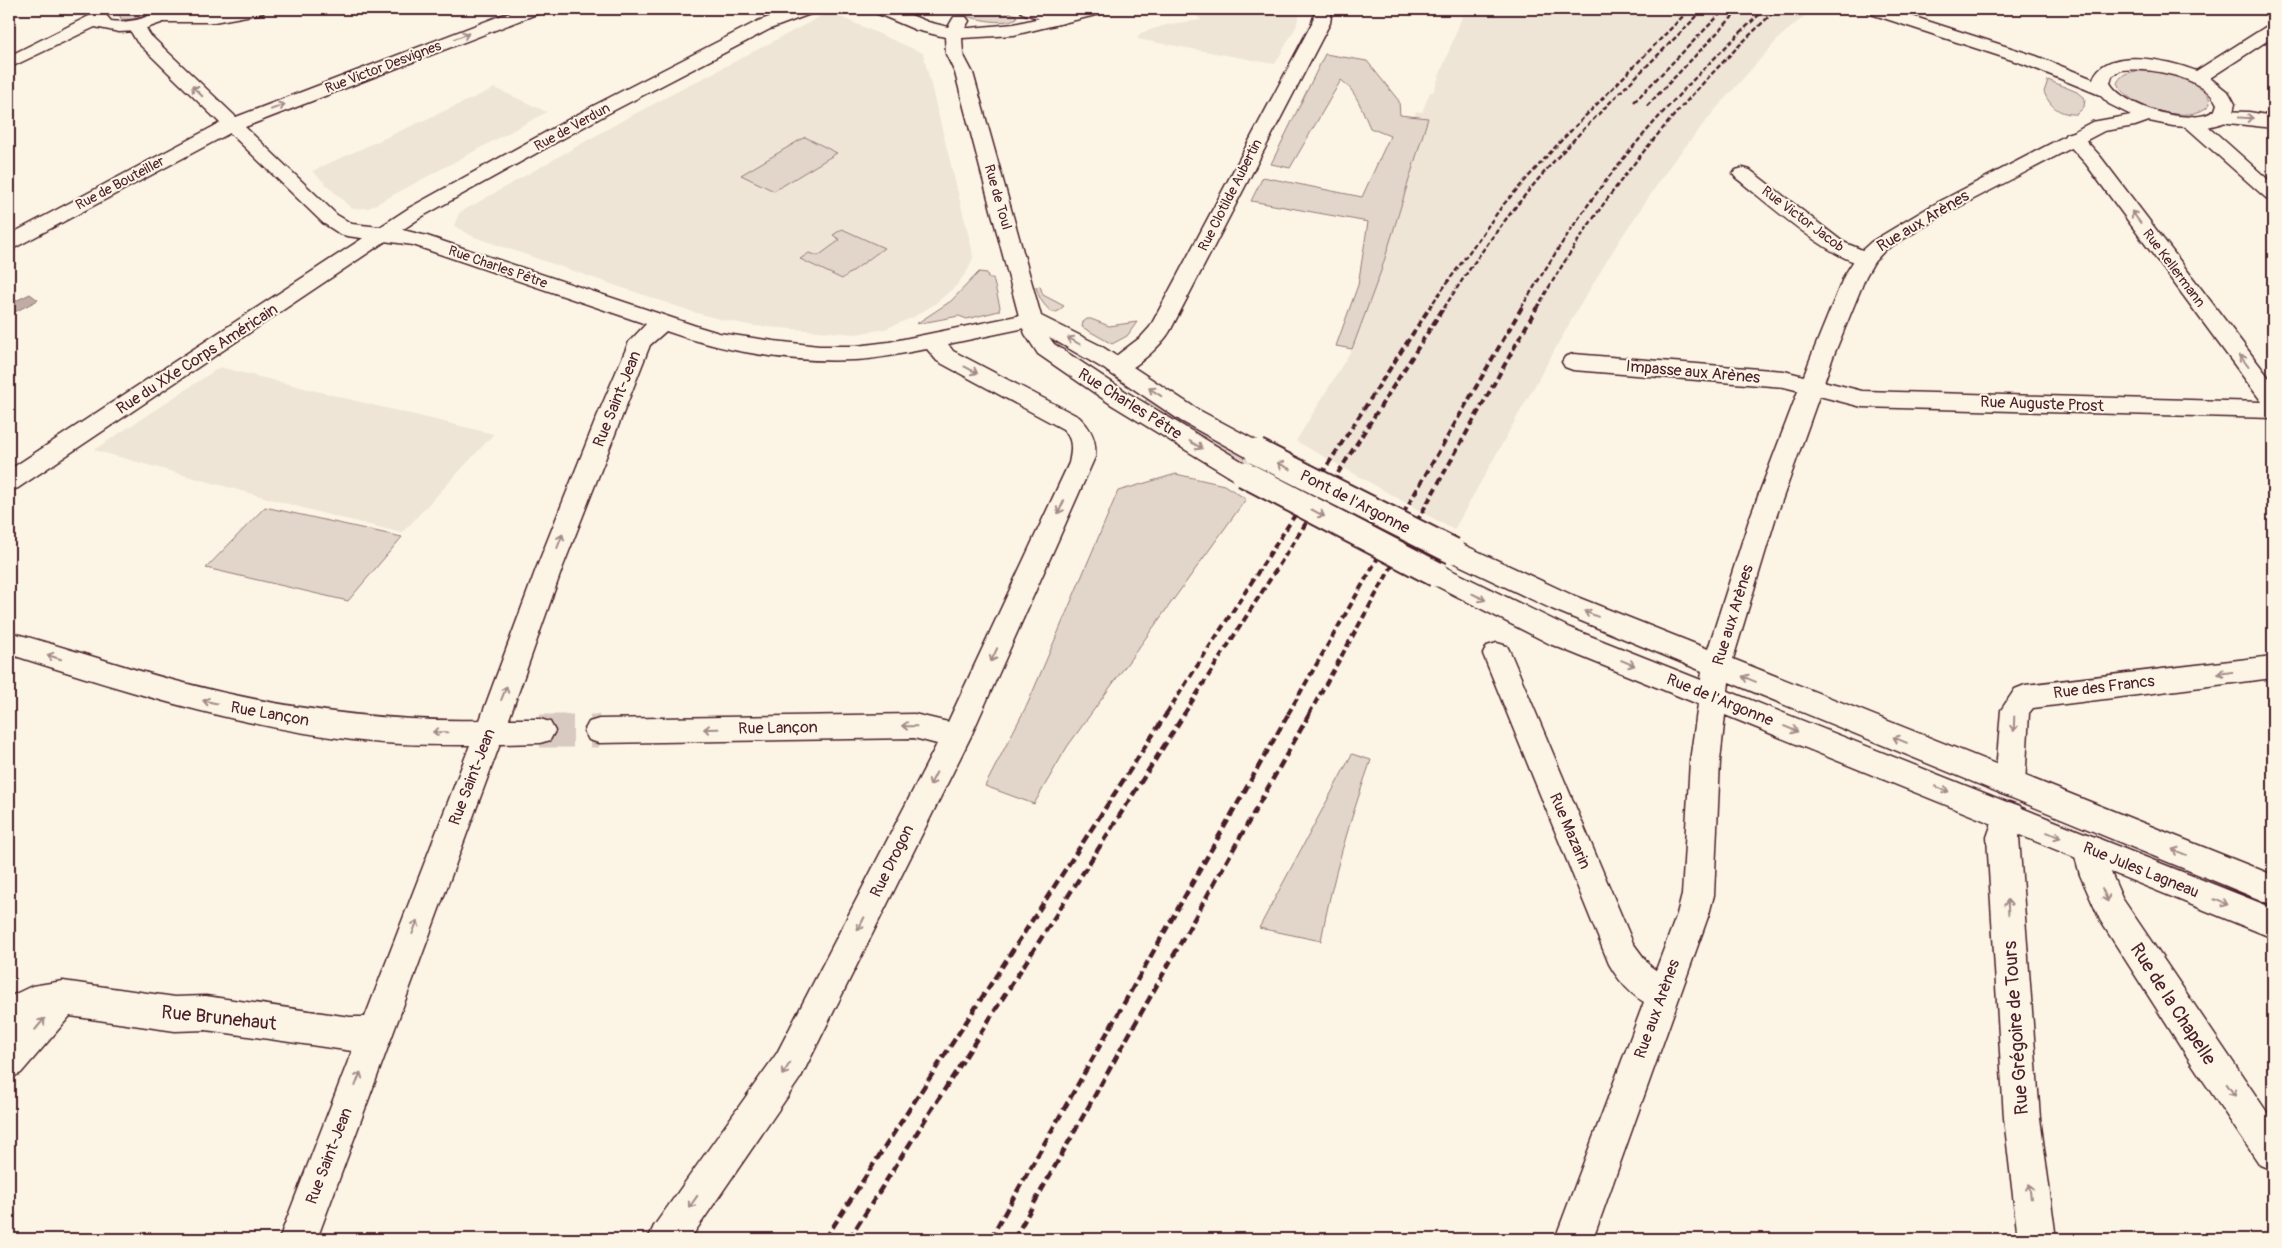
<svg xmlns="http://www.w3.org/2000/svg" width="2282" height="1248" viewBox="0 0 2282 1248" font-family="Pangolin,sans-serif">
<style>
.built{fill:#eee5d7}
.green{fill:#e2d5ca;stroke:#967a7a}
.water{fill:#c0aca5;stroke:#917474}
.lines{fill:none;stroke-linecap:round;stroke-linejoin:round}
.minor-tunnel{stroke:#d8cac0;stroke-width:33;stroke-dasharray:33 17;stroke-linecap:butt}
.minor-casing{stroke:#4a1f2b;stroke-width:3}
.major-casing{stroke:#4a1f2b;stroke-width:3}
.minor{fill:#fcf5e5;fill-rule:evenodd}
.major{fill:#fcf5e5;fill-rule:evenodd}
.rail-far2{stroke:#4a1f2b;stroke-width:2.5;stroke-dasharray:5 2.5;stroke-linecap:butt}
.rail-far1{stroke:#4a1f2b;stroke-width:4;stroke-dasharray:7 4;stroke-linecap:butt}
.rail{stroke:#4a1f2b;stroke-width:4.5;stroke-dasharray:9 4.5;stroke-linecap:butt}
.major-bridge-casing{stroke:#4a1f2b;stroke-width:29;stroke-linecap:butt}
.major-bridge{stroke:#fcf5e5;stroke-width:25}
.oneway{stroke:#a38a88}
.labels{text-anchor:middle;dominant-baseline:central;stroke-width:4;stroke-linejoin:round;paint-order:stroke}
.far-street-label{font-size:14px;fill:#4a1f2b;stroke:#fcf5e5}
.street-label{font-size:16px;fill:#4a1f2b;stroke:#fcf5e5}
.near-street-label{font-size:19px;fill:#4a1f2b;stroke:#fcf5e5}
</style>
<rect width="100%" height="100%" fill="#fcf5e5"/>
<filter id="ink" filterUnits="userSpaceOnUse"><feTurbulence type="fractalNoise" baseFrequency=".02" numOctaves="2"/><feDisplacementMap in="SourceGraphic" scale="10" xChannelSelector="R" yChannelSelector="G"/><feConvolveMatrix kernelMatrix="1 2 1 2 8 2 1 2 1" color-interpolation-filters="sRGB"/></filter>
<g filter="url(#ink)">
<path class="built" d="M 1190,9 L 1301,9 L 1296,27 L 1275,64 L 1137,39 L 1140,33 L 1169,24 L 1201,20 Z
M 1465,9 L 1812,10 L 1781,36 L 1715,110 L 1672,163 L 1619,241 L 1576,312 L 1454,530 L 1296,441 L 1352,349 L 1428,118 L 1414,117 L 1416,111 L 1422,112 L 1430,92 L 1433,92 Z
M 829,12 L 923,53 L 972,249 L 973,258 L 968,270 L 957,285 L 935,304 L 914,317 L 885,329 L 856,334 L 754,326 L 723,320 L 693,312 L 474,237 L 454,226 L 459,213 L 625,119 Z
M 495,88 L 547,112 L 369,208 L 352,209 L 312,171 Z
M 220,367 L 373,405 L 494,434 L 402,533 L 321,513 L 94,450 Z"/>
<path class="green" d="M 125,9 L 151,9 L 151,10 C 143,18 132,20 121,19 L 119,13 Z
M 944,9 L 999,9 L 1016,15 L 1017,18 C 999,28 962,15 944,9 Z
M 1325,54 L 1367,61 L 1399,101 L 1400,115 L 1428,118 L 1381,271 L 1352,349 L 1336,346 L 1358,285 L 1368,222 L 1251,201 L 1263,177 L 1362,197 L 1390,136 L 1370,128 C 1363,112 1356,90 1341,80 L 1290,168 L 1271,164 Z
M 2138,71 C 2164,71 2192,77 2209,97 L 2210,104 C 2192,127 2127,108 2117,83 C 2122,73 2129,72 2138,71 Z
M 2048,80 L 2077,92 L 2085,99 L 2084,107 L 2077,114 C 2060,115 2050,107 2044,92 Z
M 805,137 L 837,153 L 774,191 L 741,175 Z
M 842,229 L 884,248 L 842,279 L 800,259 L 809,253 L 818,256 L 840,240 L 833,235 Z
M 979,272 L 987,273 L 988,278 L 993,278 L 1000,307 L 999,311 L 967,319 L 959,316 L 916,324 L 951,301 Z
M 1040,286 L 1043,295 L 1064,306 L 1057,312 L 1052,312 C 1043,305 1039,298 1036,287 Z
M 1087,319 L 1091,319 L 1109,326 L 1137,322 L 1127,336 L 1112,344 L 1082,327 L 1083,322 Z
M 1149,398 L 1269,468 L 1264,474 L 1142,404 Z
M 1176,474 L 1224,485 L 1246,499 L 1067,747 L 1034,804 L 985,786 L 1028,703 L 1118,491 Z
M 265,507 L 402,537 L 348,601 L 206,568 Z
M 1352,754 L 1371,760 C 1350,820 1332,879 1321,941 L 1259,928 Z"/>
<path class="water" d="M 30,294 L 38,300 L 9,315 L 9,304 Z"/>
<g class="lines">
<path class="minor-tunnel" d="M 540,731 L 599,731"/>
<g class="minor-casing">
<path id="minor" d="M 231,9 L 265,9 L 263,13 L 214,22 L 160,22 L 154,21 L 151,17 L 154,13 L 160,12 L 214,12 Z
M 518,9 L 541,9 L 539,13 L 245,127 L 337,215 L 352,224 L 399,229 L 427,236 L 699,327 L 719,333 L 774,341 L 819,346 L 856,346 L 889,342 L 1031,313 L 1039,315 L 1042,320 L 1039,325 L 948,344 L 953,351 L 1079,417 C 1091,428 1097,440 1095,457 L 971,736 L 801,1077 L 690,1239 L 648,1239 L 654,1226 L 777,1053 L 937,744 L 914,738 L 599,743 L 589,740 L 584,731 L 589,722 L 599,719 L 914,714 L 948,722 L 1069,463 C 1072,449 1073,439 1063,429 L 937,361 L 927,349 C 903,353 879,359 855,360 C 792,363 725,352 666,331 L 650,345 L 562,569 L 509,719 L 540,719 L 550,722 L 555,731 L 550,740 L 540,743 L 500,744 L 317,1239 L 279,1239 L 352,1051 L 206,1030 L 175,1031 L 70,1016 L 21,1073 L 9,1079 L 9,1035 L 11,1032 L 9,1033 L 9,997 L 32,986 L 63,981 L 175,997 L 206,996 L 350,1017 L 365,1017 L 470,745 C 431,745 392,745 353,740 C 235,726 122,690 9,654 L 9,632 C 66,647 122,667 180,682 C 279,708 378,722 480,720 L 536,569 L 596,419 L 629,342 L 646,324 L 413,245 L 347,236 L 340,234 L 323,223 L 230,133 L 16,247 L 9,249 L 9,235 L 220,123 L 137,42 L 127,25 L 130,21 L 142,21 L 150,35 L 236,117 Z
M 1020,9 C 1033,9 1057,6 1066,19 L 1063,23 L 1057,24 L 1022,13 Z
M 1316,9 L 1332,9 L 1330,23 L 1170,331 C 1162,345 1138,366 1123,373 C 1117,375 1113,374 1108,372 L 1104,367 L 1108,362 L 1141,337 L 1150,327 L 1312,23 Z
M 2218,111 L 2249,112 L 2273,116 L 2273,128 L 2211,121 L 2209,117 L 2211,113 Z
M 2192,116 L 2199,118 L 2273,184 L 2273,200 L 2266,198 L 2185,126 L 2183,122 L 2185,118 Z
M 2073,132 L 2080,134 L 2100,156 L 2273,383 L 2273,418 L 1862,407 L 1784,387 L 1573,370 L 1565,367 L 1562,362 L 1565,357 L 1573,354 L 1784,371 L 1862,391 L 2262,402 L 2086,164 L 2066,142 L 2063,138 L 2066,134 Z
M 1743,168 L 1750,170 L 1843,242 L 1872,254 L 1876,259 L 1872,264 C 1842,271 1762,198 1736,178 L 1733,174 L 1736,170 Z
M 1497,643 L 1507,646 L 1511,654 L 1633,943 L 1650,966 L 1674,983 L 1679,995 L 1674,1007 L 1662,1011 C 1638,1002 1622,987 1609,964 L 1483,654 L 1487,646 Z
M 2273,656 L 2273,678 L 2033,708 L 2029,713 L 2025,784 L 2021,793 L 2010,797 L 1999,793 L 1995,784 L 2001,710 L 2015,689 L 2025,685 Z
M 2009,802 L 2020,806 L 2024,816 L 2019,837 L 2040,1118 L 2056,1239 L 2018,1239 L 2004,1118 L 1987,837 L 1998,806 Z
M 2089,835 L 2100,839 L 2112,875 L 2122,898 L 2273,1121 L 2273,1170 L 2260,1165 L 2190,1061 L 2100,920 L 2080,875 L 2073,849 L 2078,839 Z"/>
</g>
<g class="major-casing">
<path id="major" d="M 159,9 L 177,9 L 161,23 L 138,31 L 119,32 L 95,27 L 9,68 L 9,56 L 93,14 L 105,14 L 111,21 C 129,23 145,20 159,9 Z
M 792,9 L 815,9 L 813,13 L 770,29 L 607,114 L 423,216 L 18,488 L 9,491 L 9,470 L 409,208 L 593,106 L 758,21 Z
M 874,9 L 896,9 L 928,22 L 948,27 L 954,17 L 966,17 L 969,21 L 965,28 L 970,28 L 1014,24 L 1079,9 L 1106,9 L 1104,13 L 1014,35 L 962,38 L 963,54 L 973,73 L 1041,316 L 1101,346 L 1197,409 L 1266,446 L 1269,452 L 1266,458 L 1257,461 L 1248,458 L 1181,421 L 1104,369 L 1049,337 L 1054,344 L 1128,393 L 1253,468 L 1256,474 L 1253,480 L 1244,483 L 1235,480 L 1112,405 L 1038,354 L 1025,334 L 1020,320 L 955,73 L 946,54 L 945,37 L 916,30 L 876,13 Z
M 1866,9 L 1890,9 L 2036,56 L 2093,79 C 2106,45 2170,61 2196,71 L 2267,26 L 2273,25 L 2273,37 L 2210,78 L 2229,93 L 2235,104 L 2233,112 L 2223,123 L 2204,128 L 2173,126 L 2149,121 L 2135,126 L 2104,131 L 1945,214 L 1885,250 L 1874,262 L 1866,276 L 1833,357 L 1775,520 L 1733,659 L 2273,875 L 2273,905 L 1729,682 L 1728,691 L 2273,908 L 2273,938 L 1725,715 L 1720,761 L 1714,895 L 1709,914 L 1593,1239 L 1555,1239 L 1677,914 L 1682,895 L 1690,761 L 1698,704 L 1550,644 L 1427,581 L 1423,574 L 1427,567 L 1436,564 L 1445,567 L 1570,628 L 1701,680 L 1702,671 L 1552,609 L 1444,558 L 1440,551 L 1444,544 L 1453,541 L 1462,544 L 1572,595 L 1708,649 L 1749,520 L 1811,357 L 1844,276 L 1858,254 L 1871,242 L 1931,206 L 2092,122 L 2131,115 L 2109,104 L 2100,95 L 2024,64 L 1868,13 ZM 2121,70 C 2148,67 2204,76 2217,104 L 2215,110 C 2194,128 2123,107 2110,83 L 2112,76 Z"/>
</g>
<use href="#minor" class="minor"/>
<use href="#major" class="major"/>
<path class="rail-far2" d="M 1634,102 L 1725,9
M 1647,106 L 1740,9
M 1429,308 L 1503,205 L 1558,144 L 1690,9
M 1444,308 C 1477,256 1514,206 1555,160 C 1602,108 1655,59 1704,9
M 1521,308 C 1548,265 1574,222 1605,182 C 1653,119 1708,63 1765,9
M 1537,308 C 1600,196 1683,97 1777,9"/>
<path class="rail-far1" d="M 1166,714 L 1430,307
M 1184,714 L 1444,307
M 1288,714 L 1522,307
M 1309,714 L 1537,307"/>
<path class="rail" d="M 825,1239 L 1167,713
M 849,1239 L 1185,713
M 990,1239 L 1289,713
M 1014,1239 L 1310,713"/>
<g class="major-bridge-casing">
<path id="major-bridge" d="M 1257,452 L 1453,551
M 1244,474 L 1436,574"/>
</g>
<use href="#major-bridge" class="major-bridge"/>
</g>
<defs><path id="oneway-shaft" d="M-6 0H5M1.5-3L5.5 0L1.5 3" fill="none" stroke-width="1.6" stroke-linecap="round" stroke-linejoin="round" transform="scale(1.25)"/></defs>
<g class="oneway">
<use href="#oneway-shaft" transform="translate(462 36) rotate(-21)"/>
<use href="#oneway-shaft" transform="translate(197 91) rotate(-135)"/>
<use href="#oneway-shaft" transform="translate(278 107) rotate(-21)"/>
<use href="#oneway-shaft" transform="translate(2246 118) rotate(3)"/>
<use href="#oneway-shaft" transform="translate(2136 217) rotate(-127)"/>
<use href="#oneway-shaft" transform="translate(1074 341) rotate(-150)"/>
<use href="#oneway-shaft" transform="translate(2244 361) rotate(-127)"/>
<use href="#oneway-shaft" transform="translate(971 370) rotate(28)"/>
<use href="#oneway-shaft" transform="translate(1155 392) rotate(-147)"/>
<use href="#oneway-shaft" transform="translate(1196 445) rotate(31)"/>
<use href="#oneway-shaft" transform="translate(1284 466) rotate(-153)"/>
<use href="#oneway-shaft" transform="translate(1061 507) rotate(115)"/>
<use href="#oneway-shaft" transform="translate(1318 513) rotate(28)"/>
<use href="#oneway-shaft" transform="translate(560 541) rotate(-69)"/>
<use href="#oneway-shaft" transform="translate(1479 597) rotate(26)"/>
<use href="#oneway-shaft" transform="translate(1591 614) rotate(-158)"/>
<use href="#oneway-shaft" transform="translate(994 655) rotate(115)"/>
<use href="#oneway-shaft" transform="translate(54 657) rotate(-163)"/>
<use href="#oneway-shaft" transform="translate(1628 663) rotate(22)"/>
<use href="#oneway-shaft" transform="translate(2225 673) rotate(173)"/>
<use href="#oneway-shaft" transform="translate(1749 679) rotate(-158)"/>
<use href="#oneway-shaft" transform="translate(504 693) rotate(-68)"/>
<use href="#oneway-shaft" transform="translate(210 702) rotate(-168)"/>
<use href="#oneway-shaft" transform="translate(2014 724) rotate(92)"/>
<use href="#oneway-shaft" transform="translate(909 726) rotate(-179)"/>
<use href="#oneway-shaft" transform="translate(711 729) rotate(179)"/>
<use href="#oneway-shaft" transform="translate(1791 729) rotate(22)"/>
<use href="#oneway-shaft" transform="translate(440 732) rotate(-179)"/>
<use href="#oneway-shaft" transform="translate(1900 740) rotate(-158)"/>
<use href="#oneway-shaft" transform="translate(933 779) rotate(117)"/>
<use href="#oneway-shaft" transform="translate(1942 789) rotate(22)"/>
<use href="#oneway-shaft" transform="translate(2054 835) rotate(22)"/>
<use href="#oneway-shaft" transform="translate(2179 852) rotate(-158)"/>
<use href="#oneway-shaft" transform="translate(2105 895) rotate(67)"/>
<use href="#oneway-shaft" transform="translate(2221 902) rotate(22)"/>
<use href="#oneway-shaft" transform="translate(2008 907) rotate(-93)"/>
<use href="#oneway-shaft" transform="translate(861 924) rotate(117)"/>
<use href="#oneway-shaft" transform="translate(415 927) rotate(-69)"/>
<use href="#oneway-shaft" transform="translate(40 1024) rotate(-50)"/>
<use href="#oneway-shaft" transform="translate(786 1069) rotate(123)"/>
<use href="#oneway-shaft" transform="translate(358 1079) rotate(-69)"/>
<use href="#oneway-shaft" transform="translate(2231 1090) rotate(55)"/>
<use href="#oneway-shaft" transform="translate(2030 1191) rotate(-97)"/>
<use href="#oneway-shaft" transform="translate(693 1202) rotate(125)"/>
</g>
</g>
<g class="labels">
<g class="far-street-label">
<text transform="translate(383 67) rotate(-21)">Rue Victor Desvignes</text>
<text transform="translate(572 127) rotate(-29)">Rue de Verdun</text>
<text transform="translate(120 183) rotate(-28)">Rue de Bouteiller</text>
<text transform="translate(1230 195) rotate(-63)">Rue Clotilde Aubertin</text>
<text transform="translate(998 197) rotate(74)">Rue de Toul</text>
<text transform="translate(1803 219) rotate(37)">Rue Victor Jacob</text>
<text transform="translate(498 267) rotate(19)">Rue Charles Pêtre</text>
<text transform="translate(2174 268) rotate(53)">Rue Kellermann</text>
</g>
<g class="street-label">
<text transform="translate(1923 221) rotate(-31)">Rue aux Arènes</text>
<text transform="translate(197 359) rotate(-33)">Rue du XXe Corps Américain</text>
<text transform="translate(1693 372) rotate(5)">Impasse aux Arènes</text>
<text transform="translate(617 399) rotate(-68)">Rue Saint-Jean</text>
<text transform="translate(1130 404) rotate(32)">Rue Charles Pêtre</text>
<text transform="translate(2042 404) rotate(2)">Rue Auguste Prost</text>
<text transform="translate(1355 502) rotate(27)">Pont de l'Argonne</text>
<text transform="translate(1733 615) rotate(-73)">Rue aux Arènes</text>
<text transform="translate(2104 687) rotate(-7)">Rue des Francs</text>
<text transform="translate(1720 700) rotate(22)">Rue de l'Argonne</text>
<text transform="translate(270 714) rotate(10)">Rue Lançon</text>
<text transform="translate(778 728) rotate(-1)">Rue Lançon</text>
<text transform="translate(472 777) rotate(-69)">Rue Saint-Jean</text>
<text transform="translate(1570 831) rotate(67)">Rue Mazarin</text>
<text transform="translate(892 861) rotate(-64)">Rue Drogon</text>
<text transform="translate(2141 870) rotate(22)">Rue Jules Lagneau</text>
<text transform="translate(1657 1009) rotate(-70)">Rue aux Arènes</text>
<text transform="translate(329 1156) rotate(-69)">Rue Saint-Jean</text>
</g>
<g class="near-street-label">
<text transform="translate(2173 1004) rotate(57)">Rue de la Chapelle</text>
<text transform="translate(219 1018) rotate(6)">Rue Brunehaut</text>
<text transform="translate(2016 1028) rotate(-94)">Rue Grégoire de Tours</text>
</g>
</g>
<rect width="2282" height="1248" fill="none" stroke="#fcf5e5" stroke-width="30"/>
<rect x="15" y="15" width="2252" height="1218" fill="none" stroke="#4a1f2b" stroke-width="2" filter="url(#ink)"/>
</svg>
